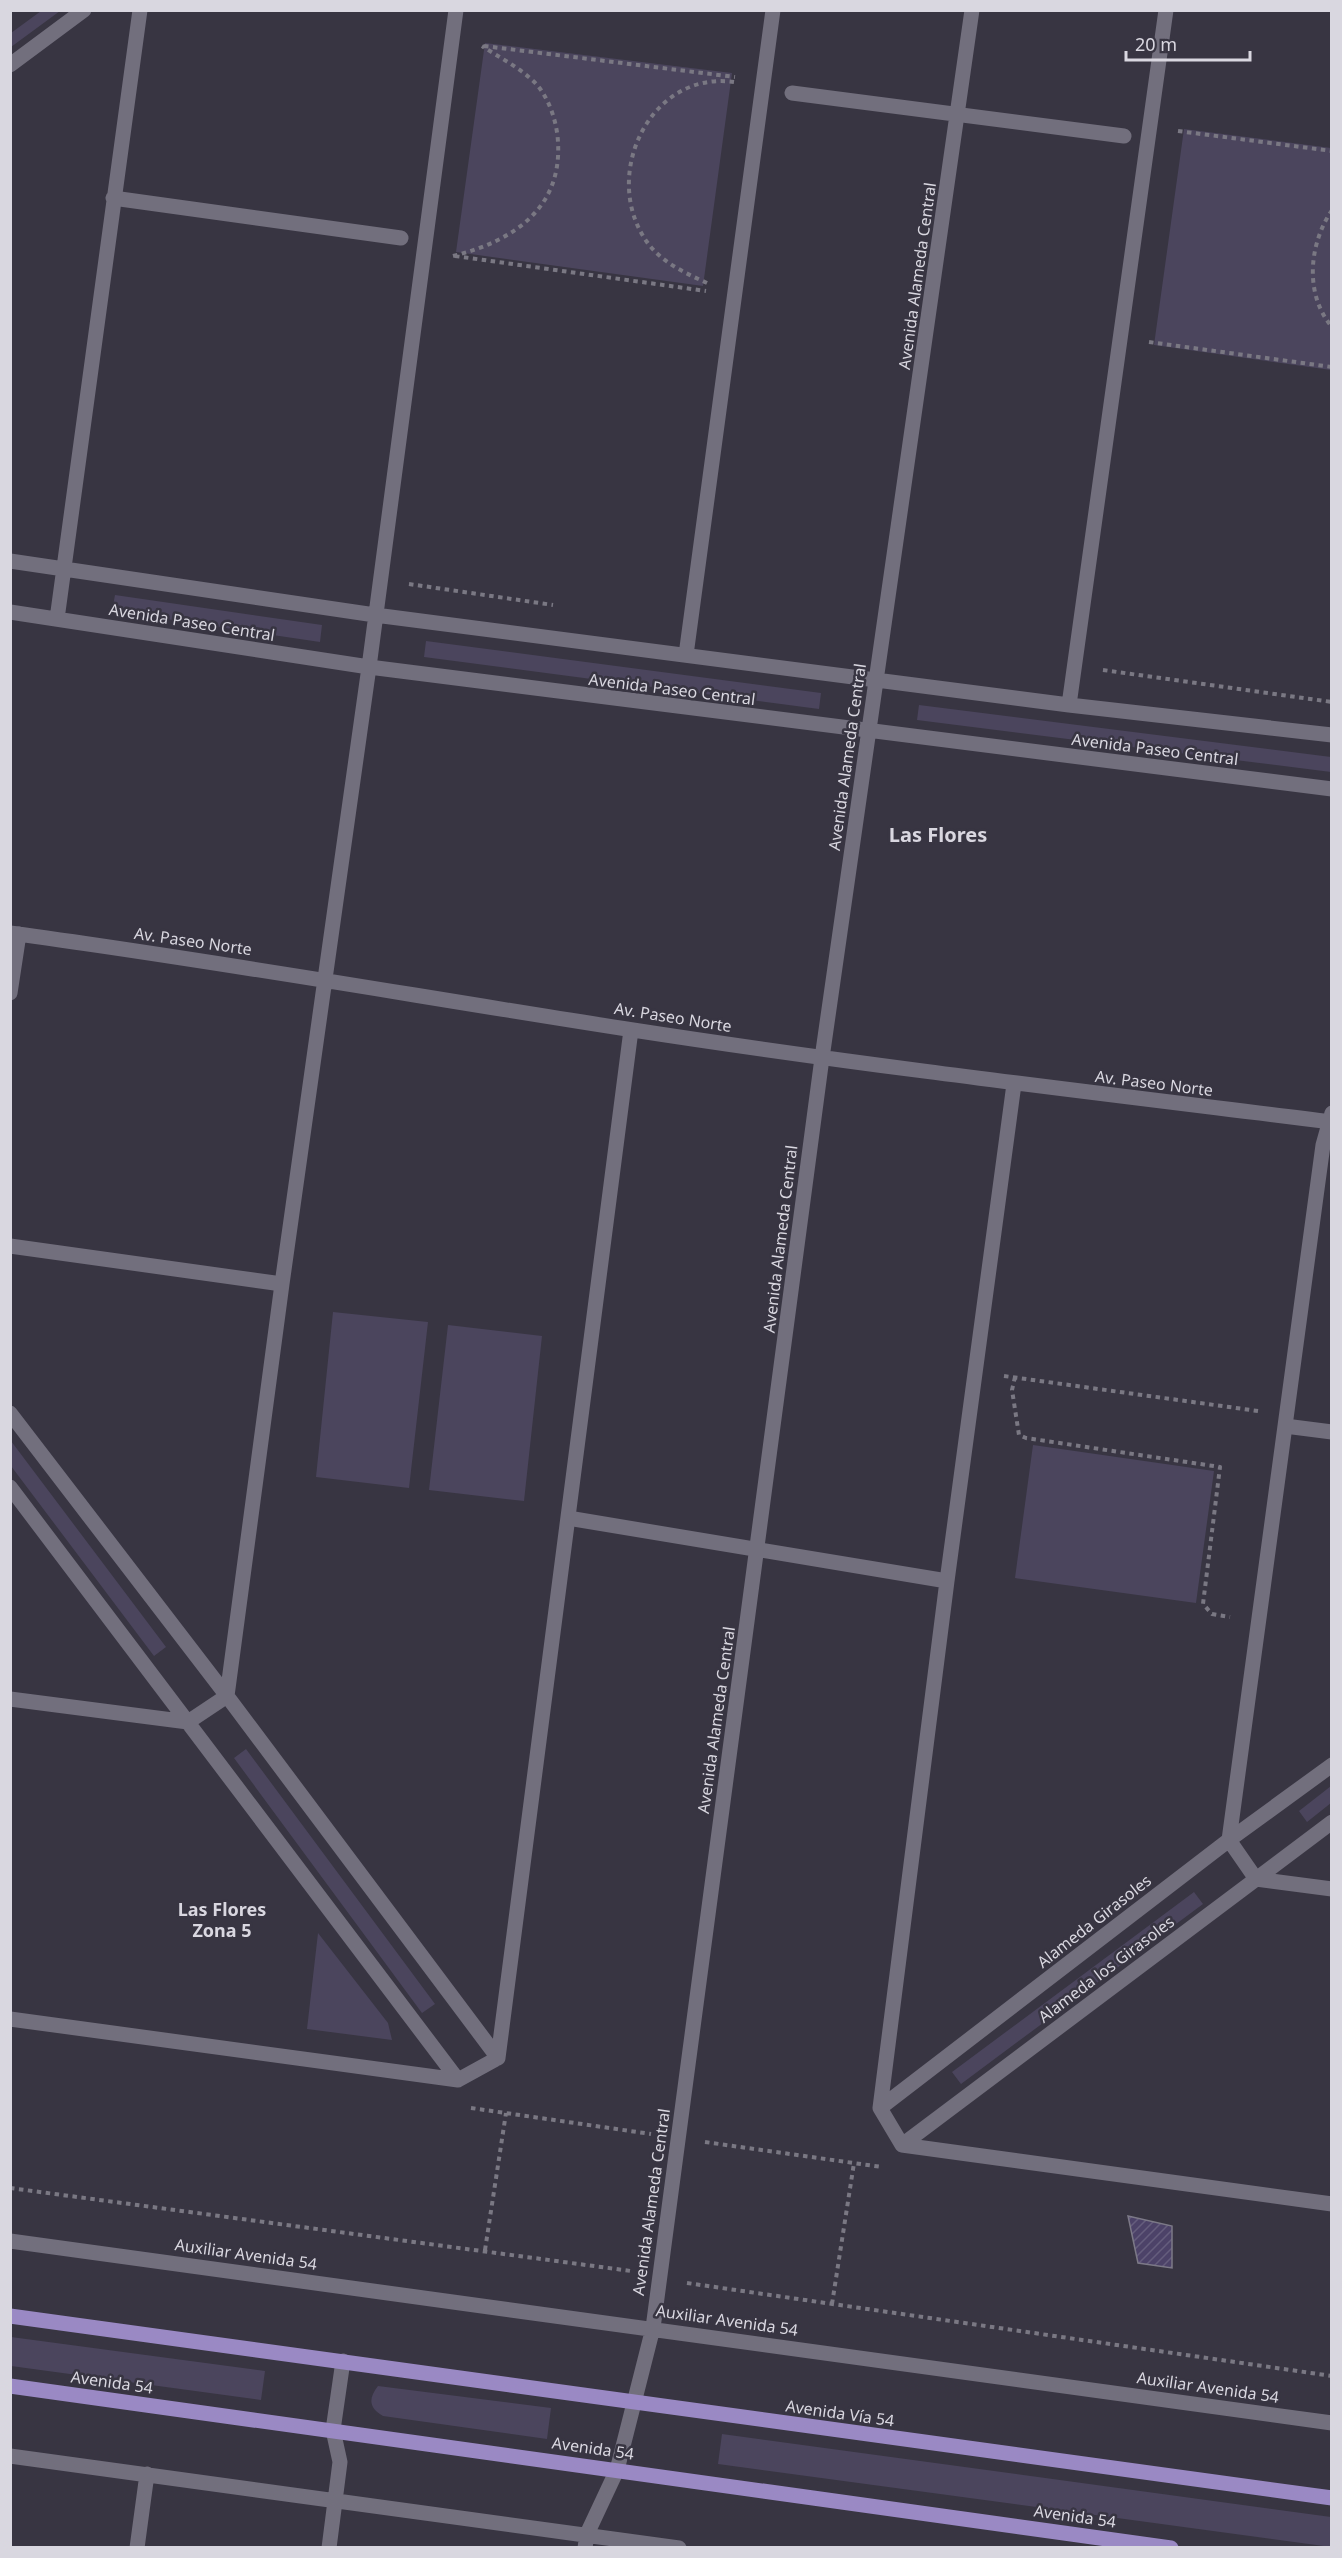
<svg xmlns="http://www.w3.org/2000/svg" width="1342" height="2558" viewBox="0 0 1342 2558" font-family="'Noto Sans',sans-serif">
<style>
.green{fill:#4b455d}
.building{fill:url(#building-hatch);stroke:#7c7987;stroke-width:1.5}
.lines{fill:none;stroke-linecap:round;stroke-linejoin:round}
.path{stroke:#7a7883;stroke-width:4;stroke-dasharray:4.5 4.5;stroke-linecap:butt}
.minor{stroke:#726f7d;stroke-width:15}
.major{stroke:#9a89c4;stroke-width:15}
.labels{text-anchor:middle;dominant-baseline:central;stroke-width:5;stroke-linejoin:round;paint-order:stroke}
.street-label{font-size:16px;fill:#d9d7e0;stroke:#383542}
.neighbourhood-label{font-size:18px;font-weight:bold;fill:#d9d7e0;stroke:#383542}
.quarter-label{font-size:20px;font-weight:bold;fill:#d9d7e0;stroke:#383542}
</style>
<defs>
<pattern id="building-hatch" width="6" height="6" patternUnits="userSpaceOnUse" patternTransform="scale(1.5)"><rect width="6" height="6" fill="#4c4268"/><path d="M-1 1l2-2M0 6l6-6M5 7l2-2" fill="none" stroke="#655d7d"/></pattern>
</defs>
<rect width="100%" height="100%" fill="#383542"/>
<path class="green" d="M 41,11 L 60,11 L 11,47 L 11,33 Z
M 485,43 L 732,73 L 703,286 L 456,252 Z
M 1184,129 L 1331,148 L 1331,370 L 1154,345 Z
M 115,595 L 322,625 L 320,642 L 112,611 Z
M 426,641 L 821,693 L 819,709 L 424,657 Z
M 919,705 L 1331,757 L 1331,772 L 917,720 Z
M 333,1312 L 428,1322 L 409,1488 L 316,1477 Z
M 448,1325 L 542,1336 L 524,1501 L 429,1490 Z
M 11,1441 L 166,1647 L 154,1656 L 11,1466 Z
M 1033,1445 L 1214,1471 L 1196,1603 L 1015,1578 Z
M 246,1749 L 435,2004 L 422,2013 L 234,1758 Z
M 1331,1786 L 1331,1803 L 1307,1822 L 1299,1811 Z
M 1194,1892 L 1203,1904 L 961,2084 L 952,2072 Z
M 318,1933 L 388,2023 L 392,2040 L 307,2029 Z
M 11,2337 L 265,2371 L 261,2400 L 11,2366 Z
M 378,2386 L 551,2408 L 547,2439 L 383,2416 C 369,2408 368,2399 378,2386 Z
M 722,2434 L 1331,2517 L 1331,2547 L 718,2464 Z"/>
<path class="building" d="M 1128,2216 L 1172,2226 L 1172,2268 L 1138,2263 Z"/>
<g class="lines">
<path class="path" d="M 484,46 L 735,77
M 1178,131 L 1332,151
M 1332,210 C 1309,244 1304,294 1332,327
M 453,256 C 513,241 562,209 558,142 C 557,123 550,101 538,86 C 523,69 500,58 482,46
M 455,256 L 706,291
M 707,283 C 685,273 661,262 647,242 C 600,176 650,70 734,82
M 1149,342 L 1332,367
M 409,584 L 553,605
M 1103,670 L 1332,702
M 1004,1376 L 1258,1411
M 1015,1377 L 1012,1390 L 1019,1435 L 1026,1438 L 1220,1467 L 1203,1604 L 1212,1614 L 1230,1617
M 471,2108 L 651,2134
M 705,2142 L 882,2167
M 10,2188 L 631,2271
M 485,2250 L 506,2113
M 687,2283 L 1332,2376
M 832,2304 L 854,2163"/>
<path class="minor" d="M 10,65 L 84,10
M 792,93 L 1124,136
M 113,198 L 401,238
M 10,561 L 375,615 L 1069,705 L 1332,735
M 10,612 L 369,667 L 1332,789
M 57,619 L 140,10
M 686,655 L 773,10
M 1069,705 L 1166,10
M 10,933 C 219,961 426,998 633,1030 C 866,1066 1098,1093 1332,1122
M 10,993 L 19,934
M 1332,1113 L 1323,1145 L 1229,1840 L 1256,1879 L 1332,1889
M 10,1246 L 282,1284
M 10,1413 L 227,1696 L 498,2058
M 1285,1426 L 1332,1432
M 10,1487 L 458,2080
M 568,1518 L 947,1581
M 10,1699 L 188,1722 L 227,1696 L 282,1284 L 369,667 L 456,10
M 10,2019 L 458,2080 L 498,2058 L 631,1030
M 880,2108 L 1229,1840 L 1332,1765
M 902,2145 L 880,2108 L 947,1581 L 1014,1084
M 902,2145 L 1332,1822
M 902,2145 L 1332,2204
M 10,2241 L 1332,2423
M 10,2456 L 679,2548
M 137,2548 L 147,2474
M 329,2548 L 340,2462 L 333,2430 L 343,2361
M 585,2548 L 587,2534 L 617,2470 L 653,2328 L 822,1058 L 972,10"/>
<path class="major" d="M 10,2316 L 1332,2498
M 10,2386 L 1171,2548"/>
</g>
<g class="labels">
<g class="street-label">
<text transform="translate(917 276) rotate(-82)">Avenida Alameda Central</text>
<text transform="translate(192 622) rotate(9)">Avenida Paseo Central</text>
<text transform="translate(672 689) rotate(7)">Avenida Paseo Central</text>
<text transform="translate(1155 749) rotate(7)">Avenida Paseo Central</text>
<text transform="translate(847 757) rotate(-82)">Avenida Alameda Central</text>
<text transform="translate(193 941) rotate(8)">Av. Paseo Norte</text>
<text transform="translate(673 1017) rotate(9)">Av. Paseo Norte</text>
<text transform="translate(1154 1083) rotate(7)">Av. Paseo Norte</text>
<text transform="translate(780 1239) rotate(-83)">Avenida Alameda Central</text>
<text transform="translate(716 1720) rotate(-82)">Avenida Alameda Central</text>
<text transform="translate(1094 1921) rotate(-38)">Alameda Girasoles</text>
<text transform="translate(1106 1969) rotate(-37)">Alameda los Girasoles</text>
<text transform="translate(651 2202) rotate(-82)">Avenida Alameda Central</text>
<text transform="translate(246 2254) rotate(8)">Auxiliar Avenida 54</text>
<text transform="translate(727 2320) rotate(8)">Auxiliar Avenida 54</text>
<text transform="translate(112 2382) rotate(8)">Avenida 54</text>
<text transform="translate(1208 2387) rotate(8)">Auxiliar Avenida 54</text>
<text transform="translate(840 2413) rotate(8)">Avenida Vía 54</text>
<text transform="translate(593 2448) rotate(8)">Avenida 54</text>
<text transform="translate(1075 2516) rotate(8)">Avenida 54</text>
</g>
<g class="neighbourhood-label">
<text x="222" y="1909">Las Flores<tspan x="222" dy="21">Zona 5</tspan></text>
</g>
<g class="quarter-label">
<text x="938" y="834">Las Flores</text>
</g>
</g>
<rect width="1342" height="2558" fill="none" stroke="#d9d7e0" stroke-width="24"/>
<path d="M1126 51v9h124v-9" fill="none" stroke="#d9d7e0" stroke-width="3"/>
<text x="1135" y="51" font-size="18" fill="#d9d7e0" stroke="#383542" stroke-width="4.5" paint-order="stroke">20 m</text>
</svg>
